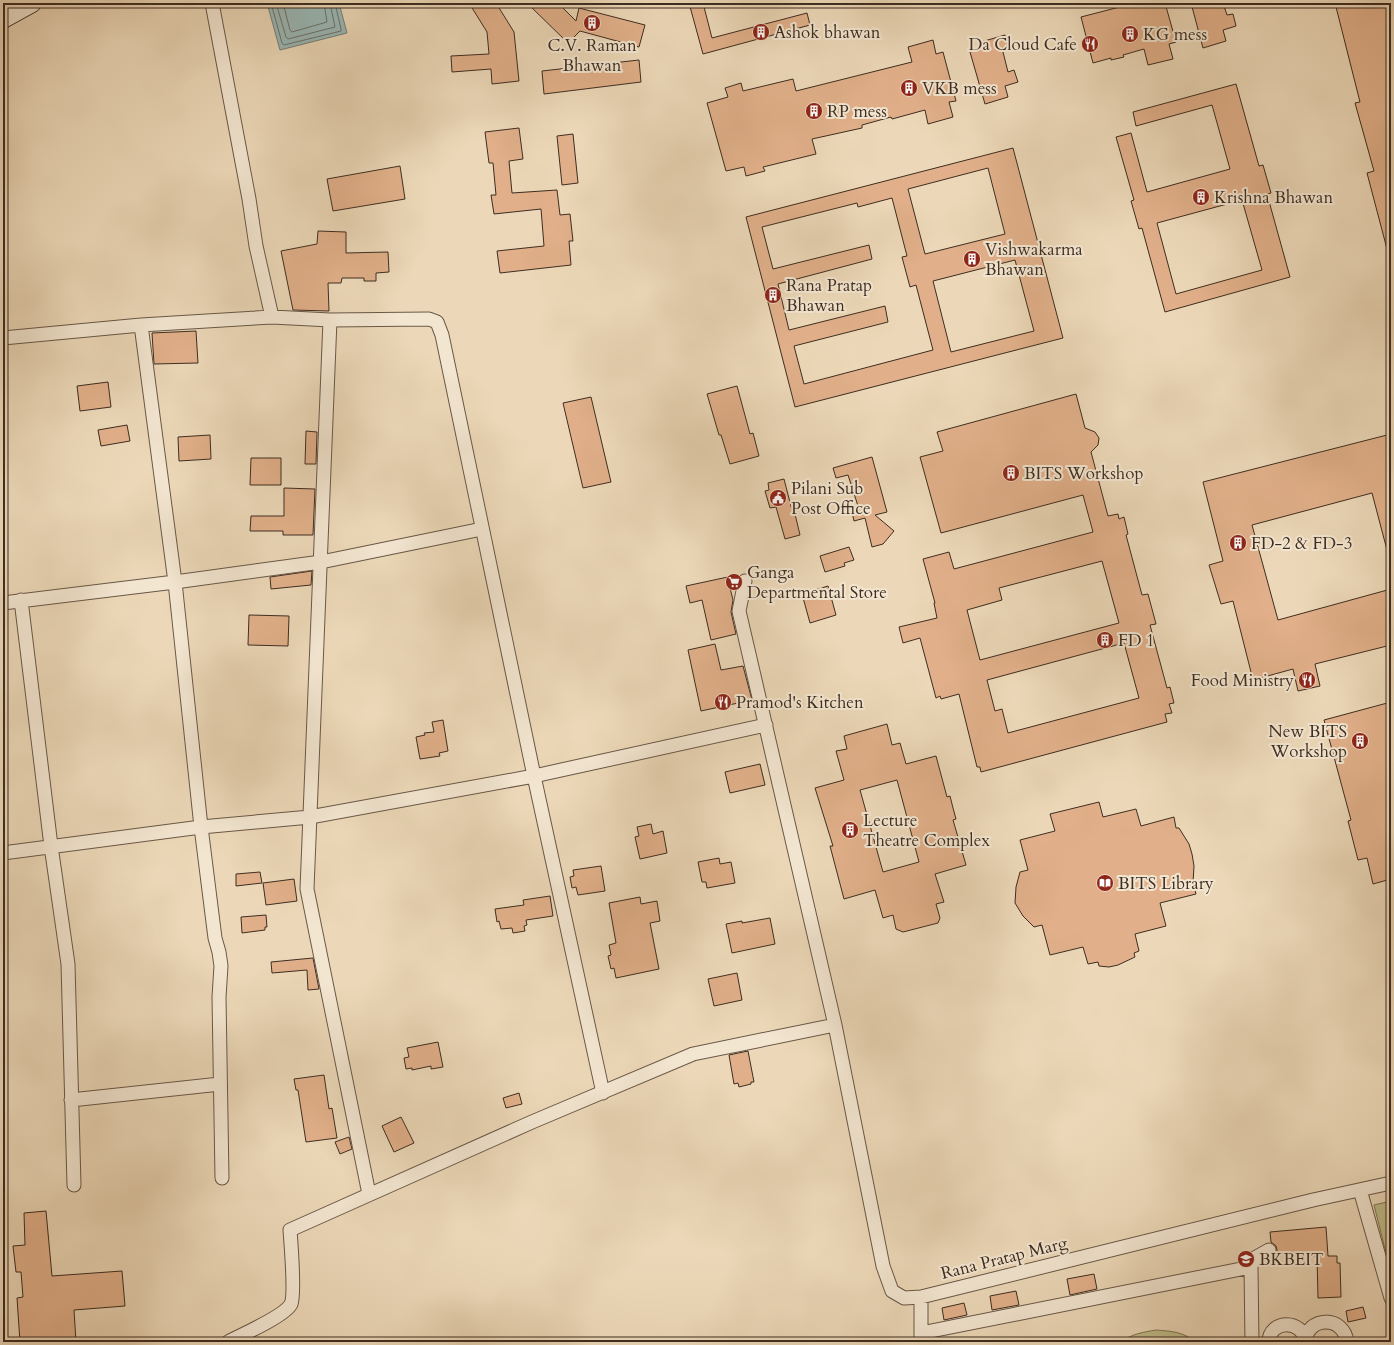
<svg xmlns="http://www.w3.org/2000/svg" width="1394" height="1345" viewBox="0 0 1394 1345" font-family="Cardo,serif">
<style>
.green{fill:#bfbc89;stroke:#7e7455}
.water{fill:#9ab8b6;stroke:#75807a}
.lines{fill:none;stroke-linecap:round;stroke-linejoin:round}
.shore{stroke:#6c726c;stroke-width:1}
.building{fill:#e1b08a;stroke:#3d2d21;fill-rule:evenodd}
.street-casing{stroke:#695847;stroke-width:15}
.secondary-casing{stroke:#3d2d21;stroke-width:20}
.street{stroke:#f3e6d1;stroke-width:13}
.secondary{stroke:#f3e6d1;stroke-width:18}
.labels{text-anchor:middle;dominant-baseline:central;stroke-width:4;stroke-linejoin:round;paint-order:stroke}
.poi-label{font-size:17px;fill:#3d2d21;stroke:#f3e6d1;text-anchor:start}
.street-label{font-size:17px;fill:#3d2d21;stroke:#f3e6d1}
</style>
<rect width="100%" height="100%" fill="#ecd8b8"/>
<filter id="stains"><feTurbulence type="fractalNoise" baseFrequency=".005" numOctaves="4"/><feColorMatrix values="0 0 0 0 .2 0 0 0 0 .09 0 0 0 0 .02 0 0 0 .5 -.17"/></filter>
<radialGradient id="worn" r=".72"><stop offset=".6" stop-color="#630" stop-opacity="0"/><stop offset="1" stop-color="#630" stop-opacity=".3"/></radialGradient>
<path class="green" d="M 1391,1201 L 1391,1273 L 1374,1205 Z
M 1156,1330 C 1170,1331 1185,1332 1195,1342 L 1121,1342 C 1131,1334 1144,1332 1156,1330 Z"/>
<path class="water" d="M 267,3 L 339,3 L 347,33 L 280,50 Z"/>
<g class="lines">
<path class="shore" d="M 271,3 L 282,43 L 284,45 L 341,31 L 341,29 L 335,3
M 276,3 L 286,37 L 288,39 L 335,27 L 330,3
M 283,3 L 290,30 L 292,32 L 327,22 L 324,3"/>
</g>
<path class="building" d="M 469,3 L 496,3 L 514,32 L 519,81 L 492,84 L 491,69 L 452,72 L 451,56 L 489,54 L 487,32 Z
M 527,3 L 558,3 L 576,21 L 579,8 L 645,25 L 639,47 L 580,31 L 568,43 Z
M 689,3 L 703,3 L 712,38 L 807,13 L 810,25 L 703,54 Z
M 1135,3 L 1165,3 L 1176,42 L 1169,44 L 1173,59 L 1148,65 L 1144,49 L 1123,55 L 1124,57 L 1111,60 L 1111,58 L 1093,63 L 1081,17 Z
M 1191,3 L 1223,3 L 1227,15 L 1233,14 L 1236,26 L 1223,30 L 1226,41 L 1203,48 Z
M 1335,3 L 1385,3 L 1391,26 L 1391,249 L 1387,249 L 1367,173 L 1374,171 L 1355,103 L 1360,102 Z
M 1005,35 L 1008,46 L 1002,48 L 1008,72 L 1014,70 L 1018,82 L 1005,86 L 1008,97 L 985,104 L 970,52 L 983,48 L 981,42 Z
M 933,40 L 936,54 L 943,52 L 956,101 L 949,102 L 953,117 L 928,124 L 925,110 L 892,119 L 891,117 L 862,125 L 862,128 L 812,139 L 816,154 L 763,167 L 765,171 L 746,176 L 744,167 L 726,171 L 707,103 L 728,97 L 725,88 L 741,83 L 743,91 L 793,79 L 796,91 L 912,62 L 908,47 Z
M 639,60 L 641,82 L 544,94 L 542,71 Z
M 1236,84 L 1259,166 L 1263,165 L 1271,193 L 1267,194 L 1290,277 L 1165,312 L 1142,228 L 1139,229 L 1131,201 L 1134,200 L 1116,137 L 1131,133 L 1147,192 L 1230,169 L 1212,105 L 1136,126 L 1133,112 ZM 1242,200 L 1262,270 L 1176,294 L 1157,223 Z
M 519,128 L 523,159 L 509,161 L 512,193 L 557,190 L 560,215 L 570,214 L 573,241 L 569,241 L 571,265 L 500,273 L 497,251 L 544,246 L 541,209 L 494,214 L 491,195 L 496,195 L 493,163 L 489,163 L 485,132 Z
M 573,134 L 578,183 L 562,185 L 557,136 Z
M 1013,148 L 1063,338 L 795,407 L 746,217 ZM 988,168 L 1005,234 L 925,254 L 908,189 ZM 892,198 L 907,256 L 902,257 L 910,287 L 916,285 L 933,350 L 804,384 L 794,346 L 888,322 L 885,306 L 789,330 L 778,284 L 872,259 L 869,245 L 773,269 L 762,227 L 857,203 L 858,207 ZM 1015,260 L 1034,331 L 951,352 L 933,281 Z
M 400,166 L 405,199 L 333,211 L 327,179 Z
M 318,231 L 346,232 L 346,253 L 388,252 L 389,272 L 376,273 L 376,281 L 364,281 L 364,278 L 342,278 L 341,283 L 328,283 L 329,311 L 293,310 L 281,251 L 317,244 Z
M 196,331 L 198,363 L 154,364 L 152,333 Z
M 108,382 L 111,407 L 80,411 L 77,386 Z
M 737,386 L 750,434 L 753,433 L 759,456 L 730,464 L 721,435 L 719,435 L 707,394 Z
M 1076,394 L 1085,428 L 1095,432 L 1099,438 L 1098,445 L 1091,452 L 1108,516 L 1118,514 L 1119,519 L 1124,517 L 1128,534 L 1126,535 L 1142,595 L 1148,594 L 1156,624 L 1150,625 L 1167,688 L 1170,687 L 1174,703 L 1169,704 L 1172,713 L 1165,714 L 1167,722 L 981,772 L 980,767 L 977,767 L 959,694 L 941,699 L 940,696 L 936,698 L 920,638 L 903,643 L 899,627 L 937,618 L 934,603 L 935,603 L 923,559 L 949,552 L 954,569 L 1093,532 L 1083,495 L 941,533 L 920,457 L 943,451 L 937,432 ZM 1102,561 L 1119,623 L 980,660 L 967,610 L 1002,600 L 999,588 ZM 1124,643 L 1139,698 L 1008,733 L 1002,709 L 995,711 L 987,680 Z
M 591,397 L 611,482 L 583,488 L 563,403 Z
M 127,425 L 130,441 L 101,446 L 98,430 Z
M 306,431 L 317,432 L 316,464 L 305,464 Z
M 1391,434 L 1391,550 L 1387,550 L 1372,493 L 1252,525 L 1278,620 L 1391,589 L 1391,645 L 1315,664 L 1320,686 L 1298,691 L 1293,669 L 1253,680 L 1233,601 L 1221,604 L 1209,565 L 1223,561 L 1203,482 Z
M 210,435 L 211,459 L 179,461 L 178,437 Z
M 872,457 L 887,512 L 875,515 L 894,531 L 883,544 L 872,547 L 865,518 L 854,521 L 851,508 L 858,506 L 848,475 L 836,478 L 833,468 Z
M 251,458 L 281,458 L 281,485 L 250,485 Z
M 784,479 L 793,514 L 795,514 L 800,535 L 785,539 L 776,507 L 770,508 L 765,491 L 769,490 L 768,483 Z
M 284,488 L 315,489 L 313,535 L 283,535 L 283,531 L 250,531 L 251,516 L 284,516 Z
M 849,547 L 854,560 L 844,563 L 845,566 L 825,572 L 820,556 Z
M 312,571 L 311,585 L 271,589 L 270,577 Z
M 737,575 L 738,579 L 736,587 L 730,588 L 733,600 L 731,612 L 736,634 L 711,640 L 702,600 L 690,603 L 686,586 Z
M 828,586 L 836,615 L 810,623 L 802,594 Z
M 249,615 L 289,616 L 288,646 L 248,645 Z
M 715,644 L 721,670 L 743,666 L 752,700 L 701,711 L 688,650 Z
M 1391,702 L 1391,879 L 1373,884 L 1367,858 L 1358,860 L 1348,821 L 1351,820 L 1324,720 Z
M 443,720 L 448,751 L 439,753 L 440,756 L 420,759 L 416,737 L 425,735 L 424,733 L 434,732 L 432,722 Z
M 887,724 L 892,745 L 900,743 L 906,764 L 936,756 L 947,797 L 950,796 L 953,808 L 956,819 L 953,820 L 966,865 L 935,874 L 944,902 L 936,904 L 940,918 L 938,923 L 903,932 L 896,929 L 893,915 L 883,918 L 875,890 L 844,899 L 830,846 L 833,846 L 815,788 L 844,780 L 836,751 L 847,749 L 844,736 ZM 897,780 L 919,862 L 883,872 L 860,790 Z
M 760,764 L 765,785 L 730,793 L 725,772 Z
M 1099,802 L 1103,817 L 1136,809 L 1141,826 L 1174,817 L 1176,828 L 1179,828 L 1189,844 L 1192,854 L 1194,866 L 1193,883 L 1196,894 L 1160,903 L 1166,926 L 1135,934 L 1139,951 L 1134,953 L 1135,957 L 1118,965 L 1109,967 L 1099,966 L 1098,962 L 1088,964 L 1083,947 L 1050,955 L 1042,925 L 1034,927 L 1023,916 L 1015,903 L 1016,887 L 1020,872 L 1028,870 L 1020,840 L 1055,831 L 1050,814 Z
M 651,824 L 653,834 L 663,831 L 667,853 L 640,859 L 635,837 L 639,836 L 637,827 Z
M 719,858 L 720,864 L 731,862 L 735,883 L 707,888 L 706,882 L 702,882 L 698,862 Z
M 601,866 L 605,891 L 578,895 L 576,887 L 572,888 L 570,877 L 574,876 L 573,870 Z
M 260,872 L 262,883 L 236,886 L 236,874 Z
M 294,879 L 297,901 L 266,905 L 263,883 Z
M 550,896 L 553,916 L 526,920 L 527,925 L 524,926 L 525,931 L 513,933 L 512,928 L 501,929 L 499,921 L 497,922 L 495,909 L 524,905 L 523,900 Z
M 640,897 L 641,904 L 657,901 L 660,921 L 650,923 L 659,969 L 616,978 L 614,968 L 611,969 L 608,956 L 611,955 L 609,945 L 616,943 L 609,903 Z
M 266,915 L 267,927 L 265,927 L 265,930 L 242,933 L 241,917 Z
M 770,918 L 775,944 L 732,953 L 726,924 L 742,921 L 742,923 Z
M 313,958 L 319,989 L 308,990 L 307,970 L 272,973 L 271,962 Z
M 737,973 L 742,1000 L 714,1006 L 708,979 Z
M 438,1042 L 443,1067 L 431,1069 L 431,1066 L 412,1070 L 412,1068 L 406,1069 L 404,1058 L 409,1057 L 407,1048 Z
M 748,1051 L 754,1082 L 751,1082 L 751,1084 L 739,1087 L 738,1083 L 734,1084 L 729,1055 Z
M 324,1075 L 329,1109 L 332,1108 L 337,1138 L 306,1142 L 298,1090 L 296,1090 L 294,1079 Z
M 519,1093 L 522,1104 L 506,1108 L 503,1098 Z
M 401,1117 L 414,1143 L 394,1152 L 382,1126 Z
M 349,1137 L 352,1149 L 340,1154 L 335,1142 Z
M 46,1211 L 52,1276 L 122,1271 L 125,1306 L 74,1310 L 76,1342 L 20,1342 L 17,1298 L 23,1297 L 21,1272 L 16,1272 L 13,1246 L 25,1245 L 24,1213 Z
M 1326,1227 L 1328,1256 L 1337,1256 L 1337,1263 L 1340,1263 L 1341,1297 L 1318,1298 L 1317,1256 L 1307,1256 L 1307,1253 L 1276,1254 L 1277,1250 L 1276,1246 L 1271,1242 L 1270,1232 Z
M 1094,1274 L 1097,1289 L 1070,1295 L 1067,1279 Z
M 1016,1291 L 1019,1305 L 992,1310 L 990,1296 Z
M 964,1303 L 967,1315 L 944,1320 L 942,1308 Z
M 1363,1307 L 1366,1318 L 1348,1322 L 1346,1311 Z"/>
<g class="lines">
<g class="street-casing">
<path id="street" d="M 212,3 L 249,199 L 256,246 L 272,317
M 330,320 L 307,889 L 369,1194
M 141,325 L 175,582 L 201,827 L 215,938 L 219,952 L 221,966 L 219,997 L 222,1178
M 3,338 L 141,325 L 272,317 L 330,320 L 429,319 L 437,322 L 442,335 L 534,776 L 603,1093
M 745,581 L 739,611 L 835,1025 L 883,1266 L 892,1291 L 904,1298 L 921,1297 L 1313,1200 L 1391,1183
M 21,600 L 51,846 L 68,964 L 74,1185
M 3,603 L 175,582 L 321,562 L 482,529
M 3,853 L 201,827 L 310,817 L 534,776 L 766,725
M 71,1100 L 220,1084
M 1360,1190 L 1391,1298
M 921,1297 L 921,1342
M 921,1333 L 1251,1267
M 228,1342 C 241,1335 285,1316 291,1304 C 295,1296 291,1243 290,1230 L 532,1122 L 693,1054 L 835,1025
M 1252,1342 L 1251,1267 L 1253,1259 L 1269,1250
M 1269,1342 C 1269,1319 1304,1319 1305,1342
M 1305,1342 C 1307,1316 1344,1315 1347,1342"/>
</g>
<g class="secondary-casing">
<path id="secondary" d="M 3,19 L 32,3"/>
</g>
<use href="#street" class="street"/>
<use href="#secondary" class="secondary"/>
</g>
<defs>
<g id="building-disc" transform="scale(0.9)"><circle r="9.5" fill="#8f2418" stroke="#f3e6d1"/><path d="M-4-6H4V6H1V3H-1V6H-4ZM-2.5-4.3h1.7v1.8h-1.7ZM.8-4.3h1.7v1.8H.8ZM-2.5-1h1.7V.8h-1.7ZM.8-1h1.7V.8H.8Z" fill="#fff"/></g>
<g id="restaurant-disc" transform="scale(0.9)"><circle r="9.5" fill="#8f2418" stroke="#f3e6d1"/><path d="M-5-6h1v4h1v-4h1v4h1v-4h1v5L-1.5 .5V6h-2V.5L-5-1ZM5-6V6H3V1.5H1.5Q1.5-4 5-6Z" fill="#fff"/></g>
<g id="civic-disc" transform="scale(0.9)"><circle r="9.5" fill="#8f2418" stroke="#f3e6d1"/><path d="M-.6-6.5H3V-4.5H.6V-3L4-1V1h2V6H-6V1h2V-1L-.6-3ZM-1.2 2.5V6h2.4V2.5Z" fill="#fff"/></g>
<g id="supermarket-disc" transform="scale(0.9)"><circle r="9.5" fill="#8f2418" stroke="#f3e6d1"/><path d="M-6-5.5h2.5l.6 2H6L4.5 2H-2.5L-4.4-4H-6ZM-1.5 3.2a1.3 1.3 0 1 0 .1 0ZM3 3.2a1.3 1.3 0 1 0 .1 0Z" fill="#fff"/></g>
<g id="library-disc" transform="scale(0.9)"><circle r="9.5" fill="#8f2418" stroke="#f3e6d1"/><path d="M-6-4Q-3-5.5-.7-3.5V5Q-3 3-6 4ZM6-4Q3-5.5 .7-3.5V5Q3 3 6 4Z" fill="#fff"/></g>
<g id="university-disc" transform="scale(0.9)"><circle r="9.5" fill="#8f2418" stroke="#f3e6d1"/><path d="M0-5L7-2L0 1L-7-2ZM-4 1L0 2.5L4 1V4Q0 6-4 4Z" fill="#fff"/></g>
</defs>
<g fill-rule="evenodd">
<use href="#building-disc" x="592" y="23"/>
<use href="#building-disc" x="761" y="32"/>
<use href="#building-disc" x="1130" y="34"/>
<use href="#restaurant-disc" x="1090" y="44"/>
<use href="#building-disc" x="909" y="88"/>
<use href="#building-disc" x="814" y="111"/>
<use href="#building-disc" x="1201" y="197"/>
<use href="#building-disc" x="972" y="259"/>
<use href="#building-disc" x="773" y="295"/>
<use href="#building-disc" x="1011" y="473"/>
<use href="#civic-disc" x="778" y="498"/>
<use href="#building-disc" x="1238" y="543"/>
<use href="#supermarket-disc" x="734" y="582"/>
<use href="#building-disc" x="1105" y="640"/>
<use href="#restaurant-disc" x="1307" y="680"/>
<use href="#restaurant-disc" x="723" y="702"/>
<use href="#building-disc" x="1360" y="741"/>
<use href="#building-disc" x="850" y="830"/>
<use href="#library-disc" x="1105" y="883"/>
<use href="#university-disc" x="1246" y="1259"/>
</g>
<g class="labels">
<g class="poi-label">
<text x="774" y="32">Ashok bhawan</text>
<text x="1143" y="34">KG mess</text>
<text x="1077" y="44" text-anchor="end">Da Cloud Cafe</text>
<text x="592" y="45" text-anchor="middle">C.V. Raman<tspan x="592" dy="20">Bhawan</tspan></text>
<text x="922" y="88">VKB mess</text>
<text x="827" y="111">RP mess</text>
<text x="1214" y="197">Krishna Bhawan</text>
<text x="985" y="249">Vishwakarma<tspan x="985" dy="20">Bhawan</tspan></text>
<text x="786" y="285">Rana Pratap<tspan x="786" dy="20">Bhawan</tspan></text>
<text x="1024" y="473">BITS Workshop</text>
<text x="791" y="488">Pilani Sub<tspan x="791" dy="20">Post Office</tspan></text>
<text x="1251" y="543">FD-2 &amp; FD-3</text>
<text x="747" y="572">Ganga<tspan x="747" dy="20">Departmental Store</tspan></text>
<text x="1118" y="640">FD 1</text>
<text x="1294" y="680" text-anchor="end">Food Ministry</text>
<text x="736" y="702">Pramod's Kitchen</text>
<text x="1347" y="731" text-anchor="end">New BITS<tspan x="1347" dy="20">Workshop</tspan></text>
<text x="863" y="820">Lecture<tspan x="863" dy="20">Theatre Complex</tspan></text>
<text x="1118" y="883">BITS Library</text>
<text x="1259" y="1259">BKBEIT</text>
</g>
<g class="street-label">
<text transform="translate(1004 1258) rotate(-14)">Rana Pratap Marg</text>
</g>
</g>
<rect width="1394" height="1345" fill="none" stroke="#ecd8b8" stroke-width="16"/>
<rect x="4" y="4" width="1386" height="1337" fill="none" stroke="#3d2d21" stroke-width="2"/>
<rect x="8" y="8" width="1378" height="1329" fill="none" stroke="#3d2d21"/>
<rect width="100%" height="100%" filter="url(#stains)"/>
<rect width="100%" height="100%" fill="url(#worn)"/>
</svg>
